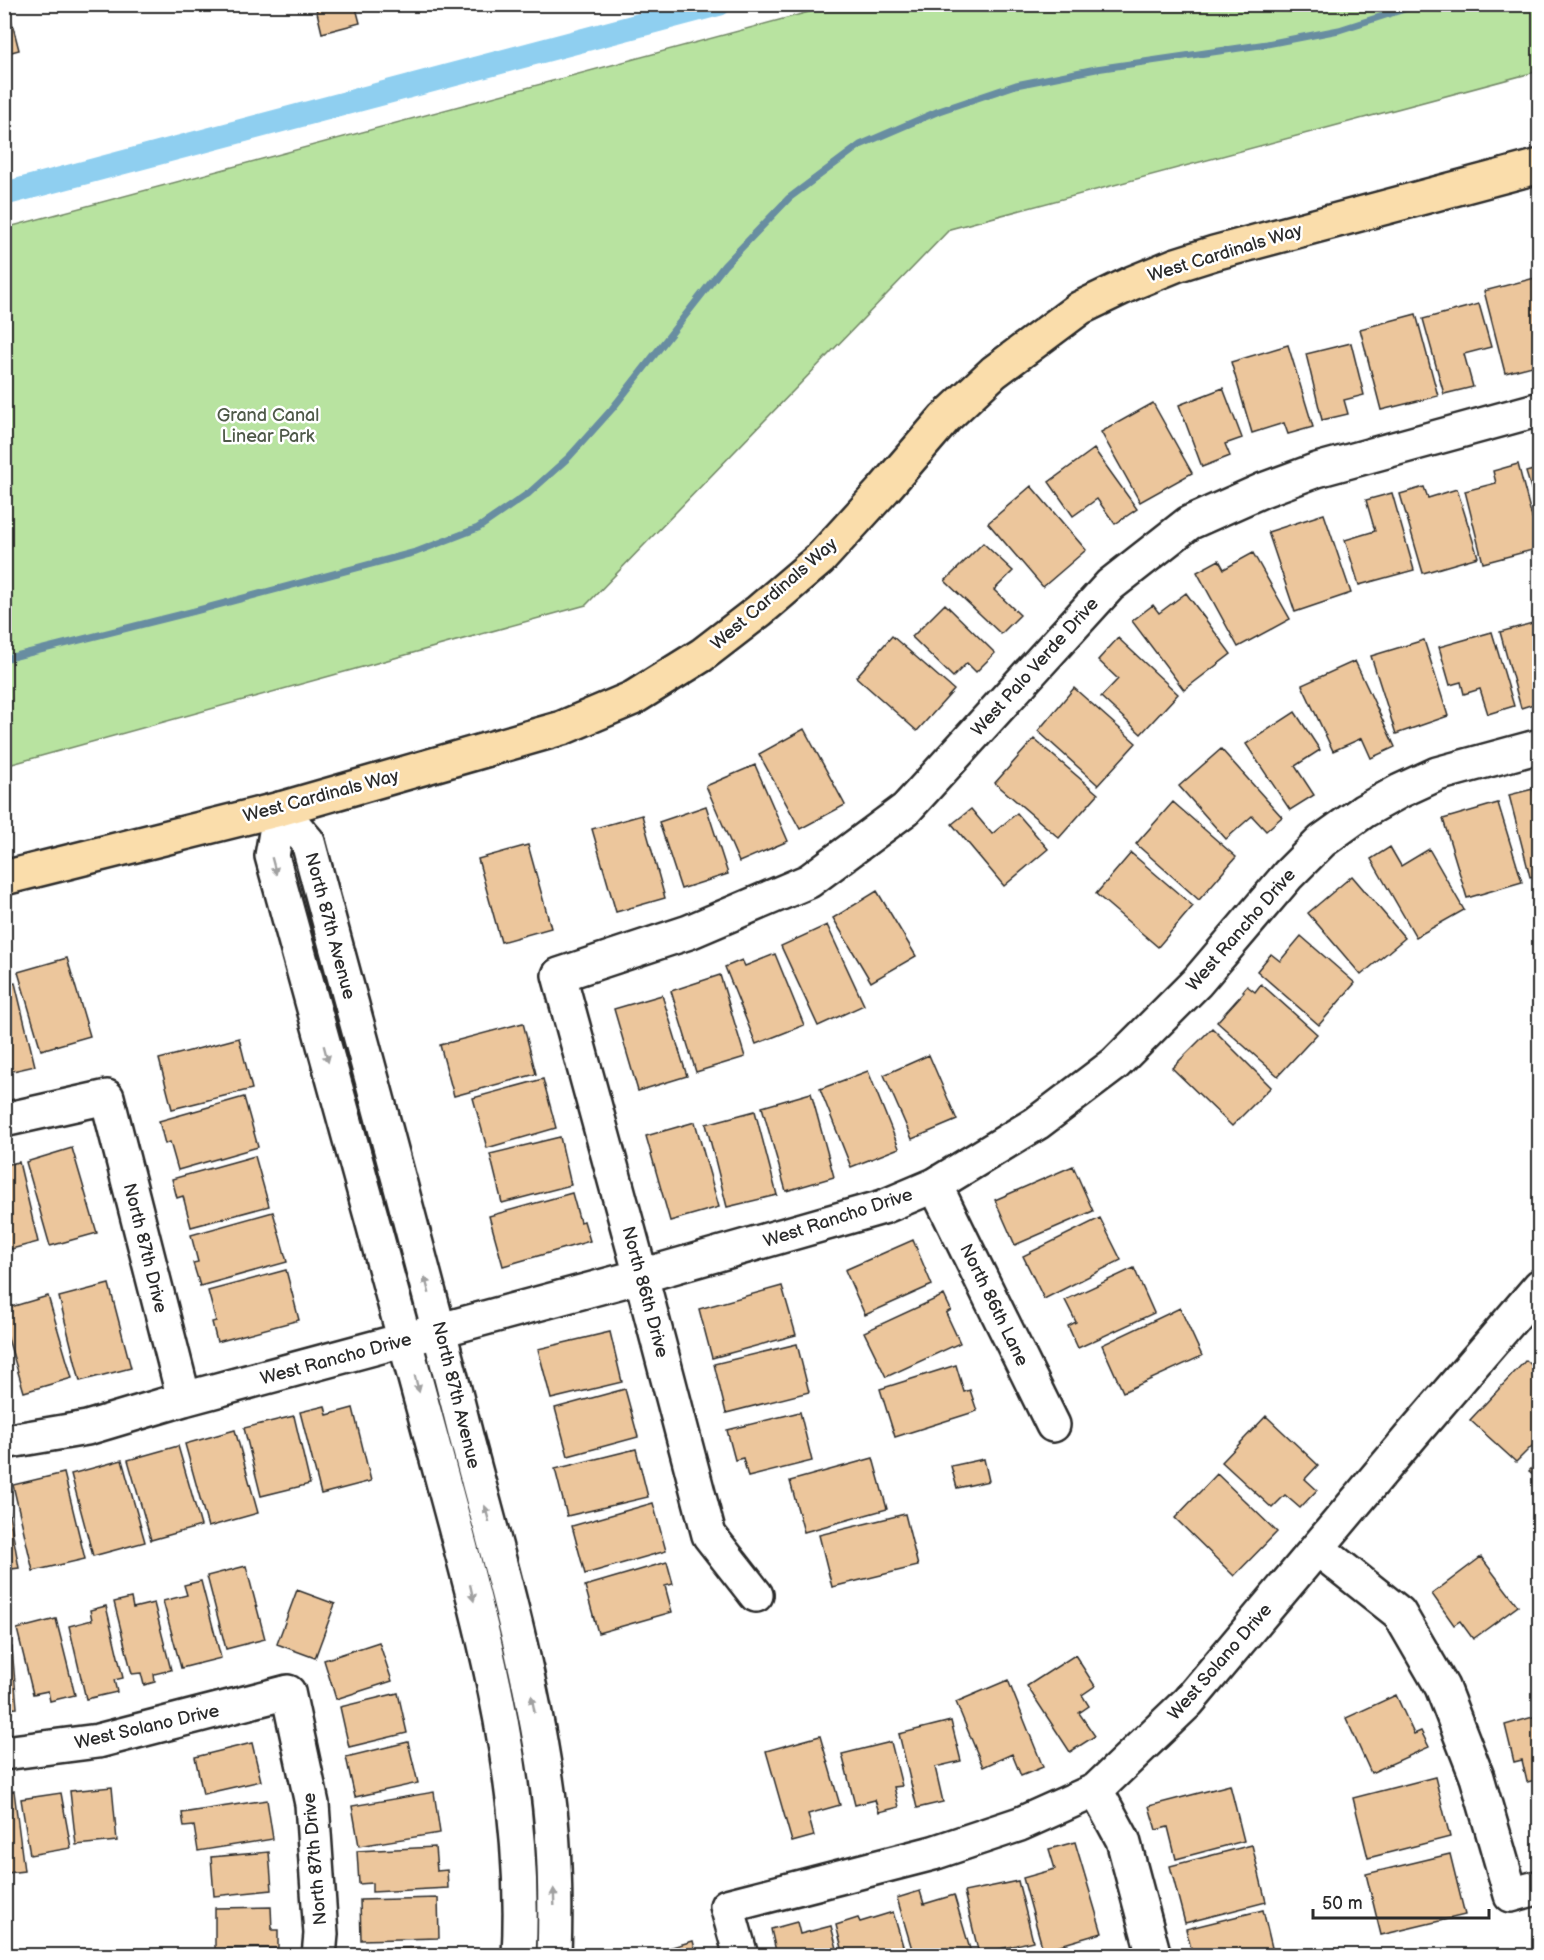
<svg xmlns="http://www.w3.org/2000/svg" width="1544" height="1960" viewBox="0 0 1544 1960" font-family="'Balsamiq Sans',sans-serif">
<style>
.green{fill:#b8e3a0;stroke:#728766;stroke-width:1.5}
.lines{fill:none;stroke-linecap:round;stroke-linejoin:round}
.stream{stroke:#678da1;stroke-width:7}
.canal{stroke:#8fcff0;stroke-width:24}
.building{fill:#ecc69c;stroke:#2b2b2b;stroke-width:1.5}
.minor-casing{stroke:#2b2b2b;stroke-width:38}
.major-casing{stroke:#2b2b2b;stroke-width:38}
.minor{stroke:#fff;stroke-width:33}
.major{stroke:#faddab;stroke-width:33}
.oneway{fill:#a0a0a0}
.labels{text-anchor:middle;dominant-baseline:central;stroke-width:5;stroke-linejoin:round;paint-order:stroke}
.street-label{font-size:18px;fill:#2b2b2b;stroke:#fff}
.park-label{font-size:18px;fill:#4e5948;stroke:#fff}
</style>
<rect width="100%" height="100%" fill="#fff"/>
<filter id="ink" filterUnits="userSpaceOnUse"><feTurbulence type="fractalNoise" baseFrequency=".0167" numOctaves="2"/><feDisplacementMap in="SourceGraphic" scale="12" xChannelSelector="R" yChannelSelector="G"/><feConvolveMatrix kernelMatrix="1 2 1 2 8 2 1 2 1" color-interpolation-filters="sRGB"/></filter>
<g filter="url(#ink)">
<path class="green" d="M 835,5 L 1539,5 L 1539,71 L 950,229 L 586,605 L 5,766 L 5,228 Z"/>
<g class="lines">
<path class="stream" d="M 4,659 L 195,611 L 416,552 L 478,528 L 529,493 L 569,457 L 612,409 L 724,266 L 789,198 L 860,145 L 939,111 L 1016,85 L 1096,69 L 1267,44 L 1339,30 L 1420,4"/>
<path class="canal" d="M 4,194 L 719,4"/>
</g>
<path class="building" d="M 315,4 L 355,4 L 360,23 L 322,33 Z
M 10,15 L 19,50 L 4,54 L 4,16 Z
M 1539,277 L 1540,364 L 1505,373 L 1484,291 Z
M 1479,304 L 1491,347 L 1464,354 L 1473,387 L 1444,394 L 1423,319 Z
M 1416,314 L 1438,396 L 1381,410 L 1360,329 Z
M 1351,343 L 1364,395 L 1344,400 L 1348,414 L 1322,420 L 1306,354 Z
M 1288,345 L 1313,427 L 1288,434 L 1284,423 L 1252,433 L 1231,362 Z
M 1223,388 L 1242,438 L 1225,444 L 1230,456 L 1202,467 L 1179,405 Z
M 1153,403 L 1192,473 L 1140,502 L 1101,432 Z
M 1094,449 L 1137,509 L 1115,524 L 1097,499 L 1073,516 L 1049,482 Z
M 1518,464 L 1540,548 L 1483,563 L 1465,491 L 1496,483 L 1493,471 Z
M 1540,468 L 1540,518 L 1526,472 Z
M 1031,486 L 1086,550 L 1043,587 L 988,523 Z
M 1424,487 L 1428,498 L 1457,489 L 1478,557 L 1423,573 L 1400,494 Z
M 1392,493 L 1414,570 L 1359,585 L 1345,540 L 1375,531 L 1366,500 Z
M 1324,514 L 1351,593 L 1295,612 L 1268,532 Z
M 983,543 L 1013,571 L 994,590 L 1020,615 L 1001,634 L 945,581 Z
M 1253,553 L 1290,619 L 1238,647 L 1197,572 L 1219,560 L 1224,569 Z
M 1186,593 L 1231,654 L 1184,690 L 1132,621 L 1153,605 L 1159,613 Z
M 945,604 L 995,653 L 976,672 L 967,663 L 953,677 L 912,637 Z
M 1540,621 L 1540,702 L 1521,708 L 1500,632 Z
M 1492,632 L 1514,706 L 1488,714 L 1480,689 L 1464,694 L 1461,682 L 1450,685 L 1439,647 Z
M 892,636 L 954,690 L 917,731 L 856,677 Z
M 1118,638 L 1178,694 L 1141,734 L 1101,697 L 1118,679 L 1098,660 Z
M 1424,640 L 1448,716 L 1396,734 L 1371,656 Z
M 1355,661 L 1395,747 L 1371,758 L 1362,738 L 1333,751 L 1302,685 Z
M 1074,688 L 1136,743 L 1098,785 L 1038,731 Z
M 1295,712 L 1320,750 L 1295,766 L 1314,795 L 1290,810 L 1246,744 Z
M 804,729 L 845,805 L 800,829 L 759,754 Z
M 1034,739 L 1098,794 L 1059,838 L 995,783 Z
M 1221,749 L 1282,817 L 1266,831 L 1252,816 L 1226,839 L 1179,786 Z
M 755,765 L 788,841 L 739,862 L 706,786 Z
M 1533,789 L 1536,801 L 1540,800 L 1540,875 L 1530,877 L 1509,795 Z
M 1173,802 L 1236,857 L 1199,900 L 1136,844 Z
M 1498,803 L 1522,882 L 1467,898 L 1443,819 Z
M 706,806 L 728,874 L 681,889 L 659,822 Z
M 971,809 L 992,834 L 1017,813 L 1048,849 L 1004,886 L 952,824 Z
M 642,815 L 665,898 L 616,912 L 592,829 Z
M 528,845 L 551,928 L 501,942 L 478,859 Z
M 1390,847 L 1401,866 L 1429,849 L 1464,910 L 1416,937 L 1371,859 Z
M 1131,853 L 1193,906 L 1158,947 L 1096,894 Z
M 1352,876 L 1405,938 L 1361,975 L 1308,913 Z
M 877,891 L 916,956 L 871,982 L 833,918 Z
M 827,925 L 864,1005 L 818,1026 L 781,946 Z
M 1301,936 L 1355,983 L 1319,1025 L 1257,971 L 1271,954 L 1280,961 Z
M 775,954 L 804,1025 L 756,1044 L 725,967 L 742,960 L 745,966 Z
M 67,958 L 90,1036 L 41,1050 L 18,972 Z
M 720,975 L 745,1057 L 696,1072 L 671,991 Z
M 15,983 L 35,1066 L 4,1073 L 4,985 Z
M 1261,984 L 1317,1034 L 1278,1076 L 1217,1022 L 1244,992 L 1243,991 L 1247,986 L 1255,992 Z
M 662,995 L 687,1076 L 638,1091 L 614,1009 Z
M 523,1023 L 536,1074 L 454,1096 L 440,1045 Z
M 1212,1028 L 1271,1087 L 1232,1126 L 1172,1068 Z
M 239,1038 L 252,1089 L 172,1109 L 159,1059 Z
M 929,1055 L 957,1120 L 912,1139 L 884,1075 Z
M 868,1071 L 899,1148 L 851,1167 L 820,1089 Z
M 543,1079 L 556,1128 L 487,1148 L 473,1098 Z
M 811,1093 L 834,1177 L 786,1191 L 762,1107 Z
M 244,1097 L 258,1147 L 178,1170 L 170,1142 L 165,1144 L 159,1121 Z
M 755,1111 L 777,1195 L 727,1207 L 706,1124 Z
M 695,1122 L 719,1207 L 670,1221 L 646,1136 Z
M 560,1137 L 571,1185 L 502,1203 L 490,1154 Z
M 72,1148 L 97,1233 L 50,1246 L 26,1162 Z
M 255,1156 L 269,1206 L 191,1227 L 183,1196 L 177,1198 L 172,1179 Z
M 19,1162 L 38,1242 L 4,1251 L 4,1165 Z
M 1073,1166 L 1093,1211 L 1015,1245 L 995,1200 Z
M 572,1193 L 580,1222 L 584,1221 L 590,1241 L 503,1266 L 489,1216 Z
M 273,1212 L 287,1262 L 200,1286 L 193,1263 L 198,1262 L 191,1235 Z
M 1100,1218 L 1121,1260 L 1044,1299 L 1023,1256 Z
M 913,1240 L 932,1285 L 865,1315 L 845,1270 Z
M 1134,1268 L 1154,1313 L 1078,1348 L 1068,1326 L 1076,1322 L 1065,1300 Z
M 286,1270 L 299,1320 L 217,1342 L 212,1322 L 216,1321 L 208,1291 Z
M 109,1284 L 131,1368 L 80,1381 L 59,1297 Z
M 782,1286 L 796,1335 L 712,1358 L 699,1309 Z
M 944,1295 L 951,1310 L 946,1313 L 960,1343 L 886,1377 L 864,1332 Z
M 48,1296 L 72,1378 L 24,1392 L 4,1325 L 4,1309 Z
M 1180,1308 L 1202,1356 L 1123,1392 L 1102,1345 Z
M 610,1332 L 622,1382 L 551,1399 L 538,1349 Z
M 797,1344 L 809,1392 L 726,1413 L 714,1364 Z
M 1526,1360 L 1540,1373 L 1540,1438 L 1516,1462 L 1470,1420 Z
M 956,1365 L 964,1392 L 970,1390 L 977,1411 L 895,1437 L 880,1389 Z
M 625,1389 L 638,1437 L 568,1456 L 555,1408 Z
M 325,1406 L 327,1415 L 353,1408 L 371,1481 L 321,1494 L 300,1412 Z
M 800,1412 L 812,1461 L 748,1477 L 743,1458 L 735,1460 L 727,1430 Z
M 294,1416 L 310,1484 L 261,1496 L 244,1428 Z
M 1266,1416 L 1318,1465 L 1305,1479 L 1317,1490 L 1300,1508 L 1285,1495 L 1272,1508 L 1222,1462 Z
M 235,1430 L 258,1513 L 208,1527 L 185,1444 Z
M 178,1446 L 201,1526 L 151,1540 L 128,1460 Z
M 636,1449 L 648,1497 L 567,1516 L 555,1469 Z
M 873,1458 L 887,1509 L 804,1532 L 790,1481 Z
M 984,1459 L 989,1481 L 957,1488 L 951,1466 Z
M 122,1460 L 145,1542 L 93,1556 L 71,1474 Z
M 1540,1460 L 1540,1480 L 1529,1471 Z
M 64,1473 L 85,1559 L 33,1571 L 13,1485 Z
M 1217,1474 L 1277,1532 L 1234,1576 L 1175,1518 Z
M 4,1485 L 19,1568 L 4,1570 Z
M 653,1503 L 666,1551 L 585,1574 L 572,1526 Z
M 905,1514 L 918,1566 L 832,1587 L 819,1535 Z
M 1481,1557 L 1518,1606 L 1473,1639 L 1460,1621 L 1454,1625 L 1432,1594 Z
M 667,1562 L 673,1584 L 665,1586 L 672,1612 L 598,1633 L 585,1586 Z
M 246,1566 L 265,1639 L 226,1649 L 207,1576 Z
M 201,1581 L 221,1658 L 181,1668 L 163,1601 L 187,1595 L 184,1585 Z
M 297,1590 L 335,1604 L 315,1658 L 277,1644 Z
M 131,1598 L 133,1608 L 154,1603 L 171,1670 L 154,1674 L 155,1682 L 144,1685 L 141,1673 L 132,1674 L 114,1602 Z
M 106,1606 L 123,1678 L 114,1680 L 117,1692 L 86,1699 L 69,1626 L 92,1620 L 90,1610 Z
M 56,1619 L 75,1695 L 50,1701 L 48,1691 L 33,1694 L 17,1629 Z
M 379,1642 L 392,1681 L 336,1699 L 324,1660 Z
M 12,1647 L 17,1708 L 4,1709 L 4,1648 Z
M 1075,1655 L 1095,1686 L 1082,1695 L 1089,1706 L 1079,1713 L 1095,1736 L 1070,1752 L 1027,1686 Z
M 1008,1680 L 1043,1767 L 1021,1776 L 1012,1754 L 983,1767 L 956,1702 Z
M 398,1693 L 407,1733 L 349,1747 L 340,1707 Z
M 1396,1695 L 1414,1734 L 1421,1731 L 1429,1747 L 1371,1773 L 1346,1718 Z
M 1540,1715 L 1540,1779 L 1527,1782 L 1522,1760 L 1514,1762 L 1505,1725 Z
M 951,1721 L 961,1761 L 935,1767 L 943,1802 L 917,1808 L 899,1734 Z
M 820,1736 L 840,1805 L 808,1814 L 814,1836 L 792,1842 L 766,1751 Z
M 408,1742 L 418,1783 L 355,1797 L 346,1757 Z
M 891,1742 L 902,1786 L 894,1787 L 899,1807 L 879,1812 L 875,1800 L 855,1805 L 842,1754 Z
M 252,1743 L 261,1781 L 203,1794 L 195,1757 Z
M 1435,1777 L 1450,1837 L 1368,1858 L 1353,1798 Z
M 1230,1785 L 1244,1841 L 1176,1859 L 1168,1827 L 1156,1830 L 1149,1806 Z
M 112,1787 L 117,1841 L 76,1845 L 70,1791 Z
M 14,1791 L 24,1871 L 7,1873 L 8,1882 L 4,1882 L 4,1793 Z
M 434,1792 L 440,1833 L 359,1846 L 352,1806 Z
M 61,1793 L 71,1848 L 30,1855 L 21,1799 Z
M 267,1800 L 273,1839 L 198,1851 L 194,1826 L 184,1827 L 182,1813 Z
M 1075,1842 L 1102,1933 L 1043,1950 L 1023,1878 L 1055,1869 L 1049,1849 Z
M 1252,1845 L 1266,1902 L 1185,1923 L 1170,1866 Z
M 435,1847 L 437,1871 L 447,1870 L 448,1888 L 372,1892 L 372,1883 L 359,1884 L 357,1851 Z
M 269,1852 L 272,1890 L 214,1896 L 211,1857 Z
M 1450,1854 L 1465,1915 L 1381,1935 L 1366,1874 Z
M 1018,1881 L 1033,1941 L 979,1954 L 964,1892 Z
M 920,1891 L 924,1904 L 954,1895 L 972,1956 L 914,1956 L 897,1898 Z
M 438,1898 L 439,1938 L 361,1940 L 360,1900 Z
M 271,1907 L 272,1930 L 278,1930 L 278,1948 L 215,1949 L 215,1908 Z
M 1263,1910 L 1274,1956 L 1193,1956 L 1186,1929 Z
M 893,1912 L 906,1956 L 844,1956 L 836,1925 L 858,1918 L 860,1922 Z
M 797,1922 L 800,1934 L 831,1926 L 839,1956 L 777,1956 L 771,1929 Z
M 693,1941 L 697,1956 L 641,1956 Z
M 420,1947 L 421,1956 L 367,1956 L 367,1950 Z"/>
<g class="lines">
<g class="minor-casing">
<path id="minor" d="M 280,809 L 308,842 C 361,1040 416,1238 466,1436 C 496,1549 529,1662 546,1778 C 555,1836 556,1896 554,1956
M 280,809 L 272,856 C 325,1050 379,1243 431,1437 C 476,1606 529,1778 519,1956
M 4,1120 L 107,1097 L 184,1399
M 935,1185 L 1053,1425
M 4,1442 L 87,1428 L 184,1399 L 641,1276 L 883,1207 L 935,1185 L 1037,1123 L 1115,1064 L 1197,982 L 1288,875 L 1322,841 L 1364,811 L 1400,791 L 1437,774 L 1540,746
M 1317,1548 L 1399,1613 L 1442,1687 L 1477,1777 L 1511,1895 L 1540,1887
M 756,1595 L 709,1535 L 641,1276 L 559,975 L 689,932 L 809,881 L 906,809 L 1110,585 L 1189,523 L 1263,490 L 1317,470 L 1540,409
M 4,1753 L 98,1741 L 288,1692 L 312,1804 L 321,1934 L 319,1956
M 1096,1790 L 1123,1840 L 1154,1956
M 741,1956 L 727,1906 L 933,1853 L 1020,1824 L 1096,1790 L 1188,1702 L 1412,1435 L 1540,1286"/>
</g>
<g class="major-casing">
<path id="major" d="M 4,878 L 280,809 L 562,728 L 633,698 L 702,655 L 759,611 L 820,559 L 884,489 L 945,418 L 994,372 L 1080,308 L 1132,283 L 1176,265 L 1214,253 L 1540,166"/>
</g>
<use href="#minor" class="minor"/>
<use href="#major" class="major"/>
</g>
<defs><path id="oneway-solid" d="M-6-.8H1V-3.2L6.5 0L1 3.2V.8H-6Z" transform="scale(1.5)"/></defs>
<g class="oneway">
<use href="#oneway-solid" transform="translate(274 866) rotate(75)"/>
<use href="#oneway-solid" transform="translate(326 1054) rotate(75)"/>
<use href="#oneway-solid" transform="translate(427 1285) rotate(-105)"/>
<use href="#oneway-solid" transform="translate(417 1384) rotate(75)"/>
<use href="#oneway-solid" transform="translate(487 1514) rotate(-105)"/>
<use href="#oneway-solid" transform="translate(472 1593) rotate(77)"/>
<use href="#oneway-solid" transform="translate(533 1704) rotate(-101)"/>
<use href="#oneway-solid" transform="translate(554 1897) rotate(-92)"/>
</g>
</g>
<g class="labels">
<g class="street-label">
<text transform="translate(1225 253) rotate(-17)">West Cardinals Way</text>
<text transform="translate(774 594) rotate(-41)">West Cardinals Way</text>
<text transform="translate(1035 667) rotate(-48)">West Palo Verde Drive</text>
<text transform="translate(321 796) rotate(-15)">West Cardinals Way</text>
<text transform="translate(330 926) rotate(75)">North 87th Avenue</text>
<text transform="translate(1241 930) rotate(-49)">West Rancho Drive</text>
<text transform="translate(838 1218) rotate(-18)">West Rancho Drive</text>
<text transform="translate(145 1248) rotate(76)">North 87th Drive</text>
<text transform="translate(645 1292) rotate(75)">North 86th Drive</text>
<text transform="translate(994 1305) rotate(64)">North 86th Lane</text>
<text transform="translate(336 1359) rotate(-15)">West Rancho Drive</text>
<text transform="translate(456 1395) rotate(76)">North 87th Avenue</text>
<text transform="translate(1220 1662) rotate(-49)">West Solano Drive</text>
<text transform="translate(147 1727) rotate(-13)">West Solano Drive</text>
<text transform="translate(315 1859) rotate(-95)">North 87th Drive</text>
</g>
<g class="park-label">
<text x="268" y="415">Grand Canal<tspan x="268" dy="21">Linear Park</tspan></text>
</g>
</g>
<rect width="1544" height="1960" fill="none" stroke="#fff" stroke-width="24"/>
<rect x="12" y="12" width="1520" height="1936" fill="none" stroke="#2b2b2b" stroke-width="2" filter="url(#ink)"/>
<path d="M1313 1909v9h176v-9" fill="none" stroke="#2b2b2b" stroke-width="3"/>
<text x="1322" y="1909" font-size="18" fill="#2b2b2b" stroke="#ffffff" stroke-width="4.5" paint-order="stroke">50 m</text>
</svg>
